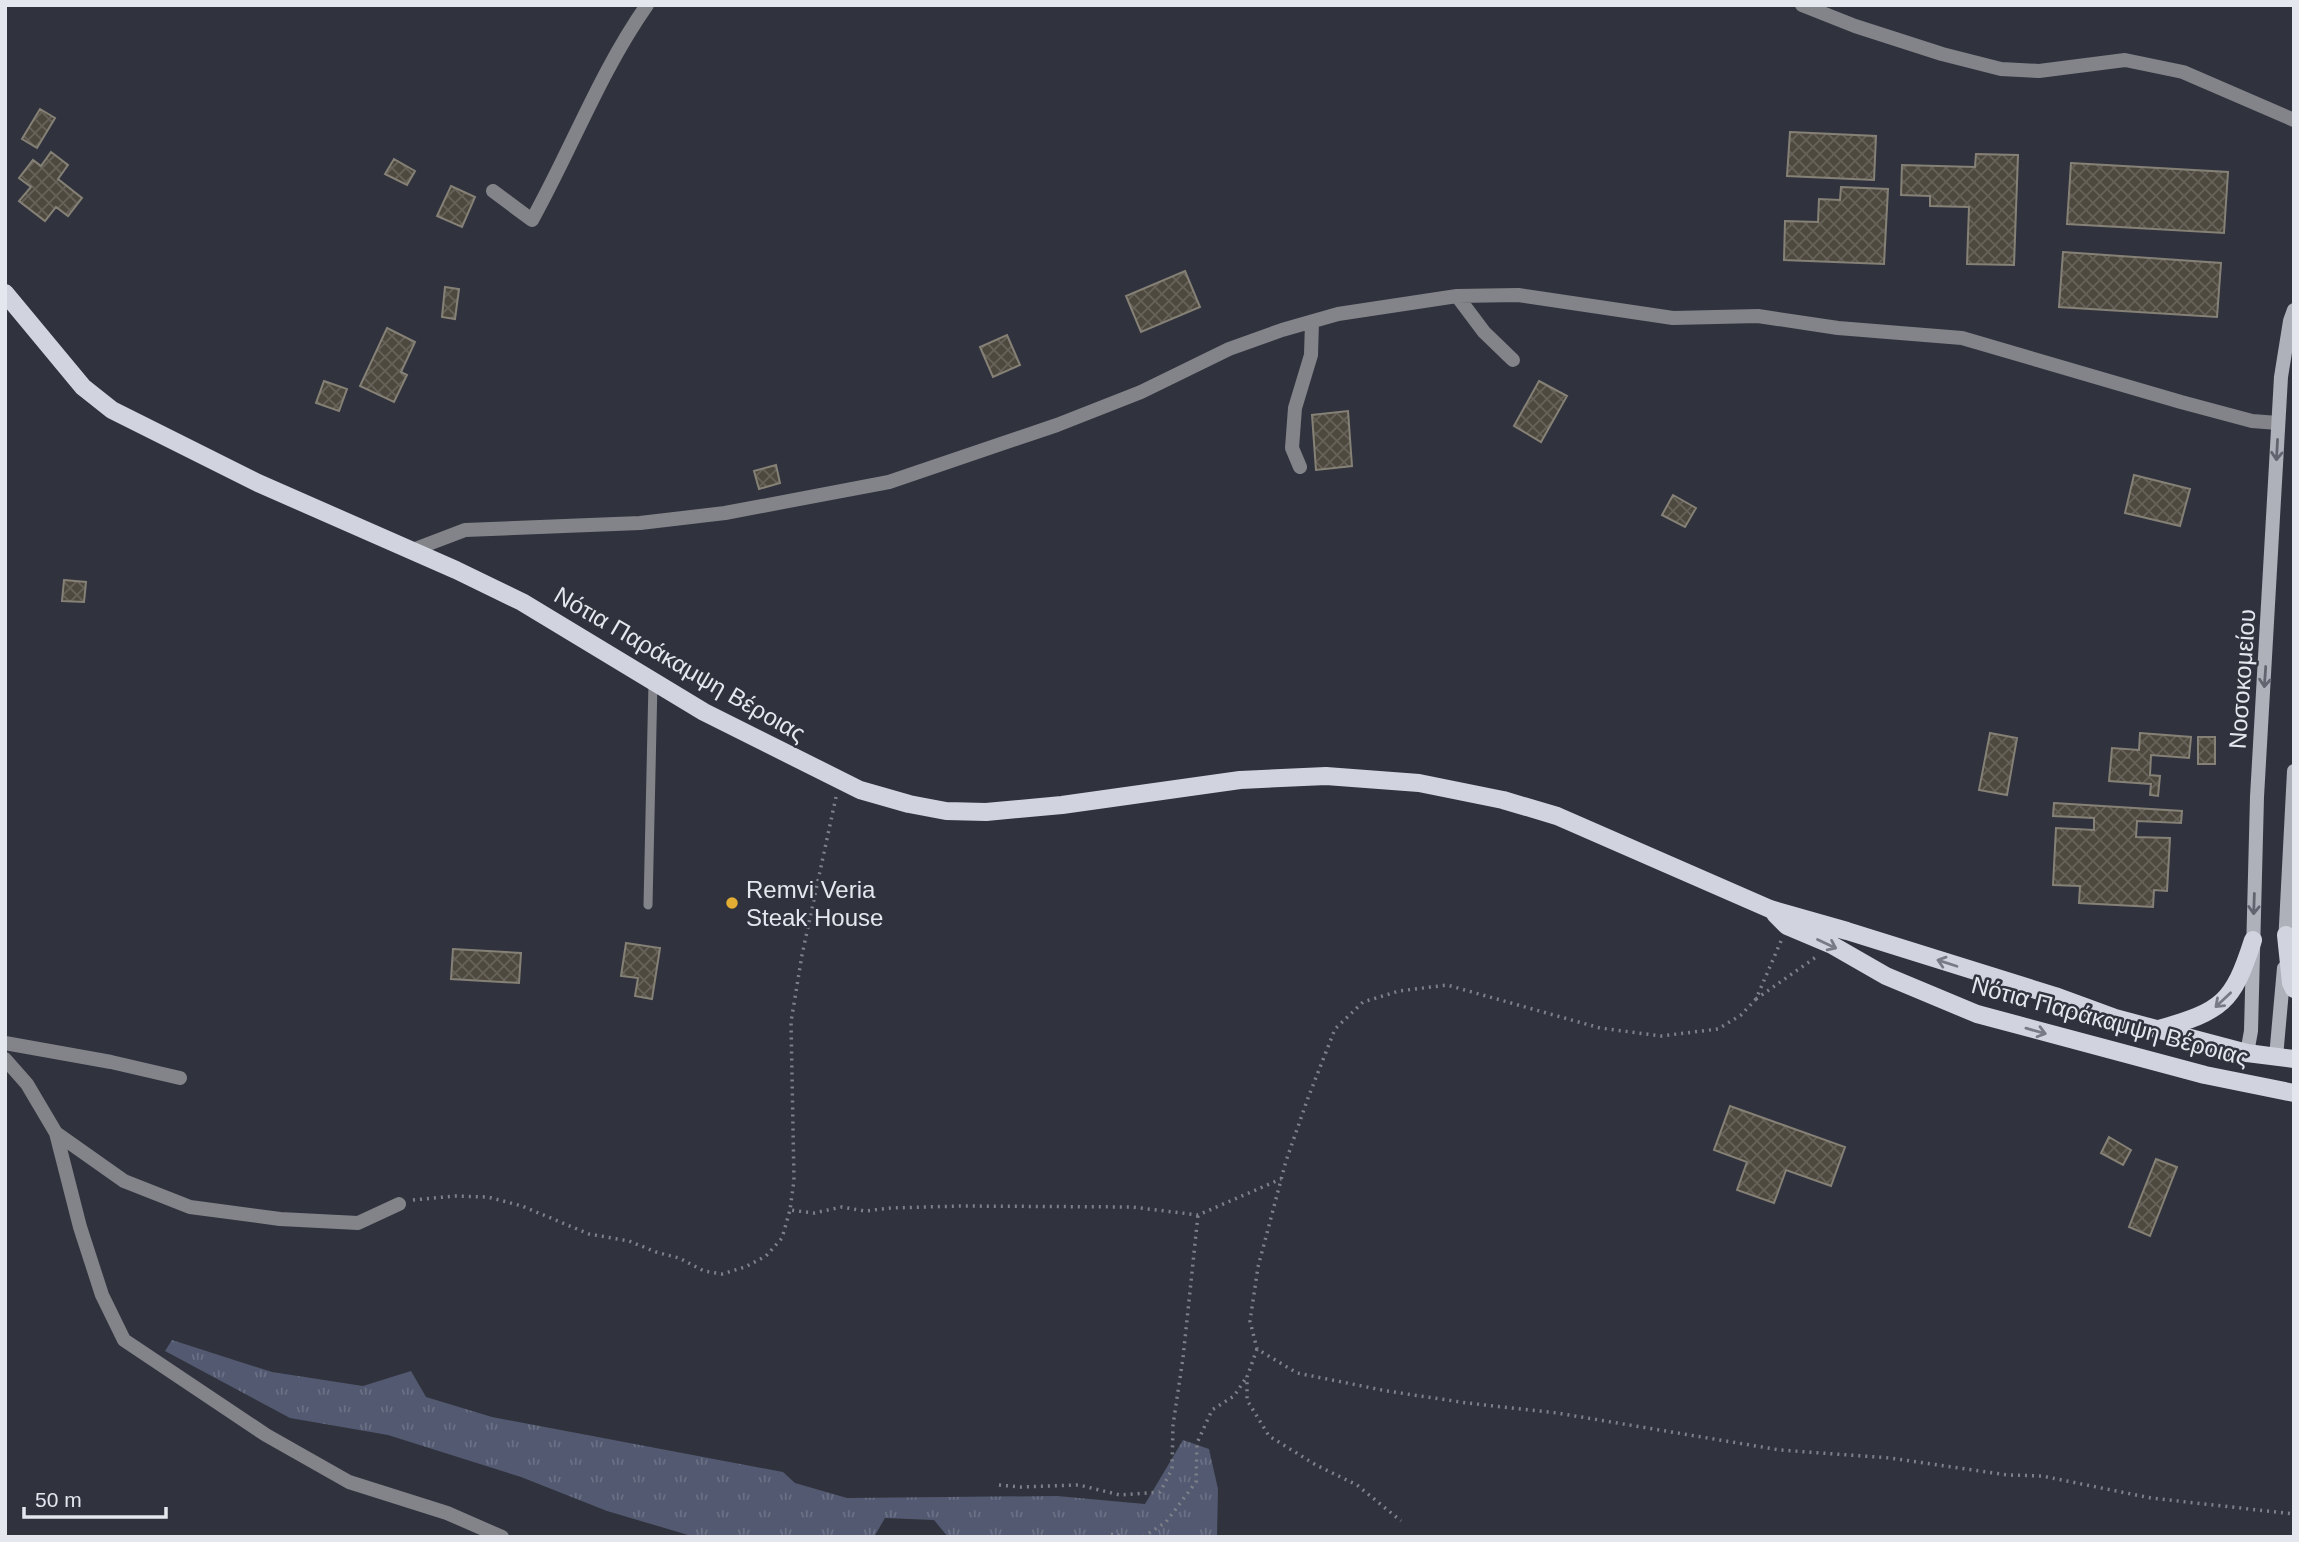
<svg xmlns="http://www.w3.org/2000/svg" width="2299" height="1542" viewBox="0 0 2299 1542" font-family="Arial,sans-serif">
<style>
.grass{fill:url(#grass-tufts)}
.building{fill:url(#building-cross-hatch);stroke:#868176;stroke-width:2}
.lines{fill:none;stroke-linecap:round;stroke-linejoin:round}
.path{stroke:#7e8189;stroke-width:3.5;stroke-dasharray:2 5;stroke-linecap:butt}
.lane{stroke:#828489;stroke-width:9}
.street{stroke:#828489;stroke-width:14}
.secondary{stroke:#aeb1b9;stroke-width:14}
.primary{stroke:#d1d4df;stroke-width:18}
.oneway{stroke:#62656f}
.oneway2{stroke:#787b86}
.poi-dot{fill:#e3ae34;stroke:#30333d;stroke-width:2.5}
.labels{text-anchor:middle;dominant-baseline:central;stroke-width:5;stroke-linejoin:round;paint-order:stroke}
.street-label{font-size:24px;fill:#e5e7ee;stroke:#30333d}
.poi-label{font-size:24px;fill:#e5e7ee;stroke:#30333d;text-anchor:start}
</style>
<defs>
<pattern id="grass-tufts" width="24" height="20" patternUnits="userSpaceOnUse" patternTransform="scale(1.75)"><rect width="24" height="20" fill="#525970"/><path d="M3 7l-1-3M5 7V3M7 7l1-3M15 17l-1-3M17 17v-4M19 17l1-3" fill="none" stroke="#6b7185"/></pattern>
<pattern id="building-cross-hatch" width="8" height="8" patternUnits="userSpaceOnUse" patternTransform="scale(1.75)"><rect width="8" height="8" fill="#4e493f"/><path d="M0 0l8 8M0 8l8-8" fill="none" stroke="#67635b"/></pattern>
</defs>
<rect width="100%" height="100%" fill="#30333d"/>
<path class="grass" d="M 172,1340 L 272,1372 L 363,1386 L 411,1371 L 426,1397 L 492,1417 L 783,1472 L 795,1483 L 847,1498 L 1057,1496 L 1145,1504 L 1183,1440 L 1209,1449 L 1218,1489 L 1217,1537 L 948,1537 L 934,1520 L 885,1518 L 874,1537 L 695,1537 L 607,1511 L 521,1477 L 388,1435 L 290,1418 L 165,1351 Z"/>
<path class="building" d="M 40,109 L 55,118 L 37,148 L 22,139 Z
M 1790,132 L 1876,136 L 1874,180 L 1787,176 Z
M 51,152 L 68,165 L 58,179 L 82,198 L 68,216 L 56,207 L 45,221 L 19,201 L 31,187 L 19,178 L 33,160 L 41,166 Z
M 1976,154 L 2018,155 L 2014,265 L 1967,264 L 1969,207 L 1930,206 L 1930,196 L 1901,195 L 1902,165 L 1975,167 Z
M 394,159 L 415,171 L 407,185 L 385,174 Z
M 2071,163 L 2228,172 L 2224,233 L 2067,224 Z
M 451,186 L 475,197 L 462,227 L 437,216 Z
M 1841,187 L 1888,189 L 1884,264 L 1784,260 L 1785,221 L 1818,222 L 1819,199 L 1840,200 Z
M 2063,252 L 2221,263 L 2217,317 L 2059,307 Z
M 1185,271 L 1200,307 L 1141,332 L 1126,296 Z
M 445,287 L 459,289 L 455,319 L 442,317 Z
M 387,328 L 415,342 L 401,372 L 407,375 L 394,402 L 360,386 Z
M 1007,335 L 1020,365 L 993,377 L 980,347 Z
M 324,381 L 347,389 L 339,411 L 316,403 Z
M 1539,381 L 1567,396 L 1541,442 L 1514,426 Z
M 1348,411 L 1352,466 L 1316,470 L 1312,415 Z
M 776,465 L 780,483 L 759,489 L 754,471 Z
M 2134,475 L 2190,489 L 2180,526 L 2125,513 Z
M 1673,495 L 1696,508 L 1685,527 L 1662,515 Z
M 64,580 L 86,582 L 84,602 L 62,601 Z
M 1990,733 L 2017,738 L 2007,795 L 1979,790 Z
M 2140,733 L 2191,737 L 2189,758 L 2151,755 L 2150,775 L 2160,776 L 2158,796 L 2150,795 L 2151,784 L 2109,781 L 2112,748 L 2139,750 Z
M 2198,737 L 2215,737 L 2215,764 L 2198,764 Z
M 2054,803 L 2182,811 L 2181,823 L 2137,821 L 2136,837 L 2170,838 L 2167,891 L 2154,890 L 2153,907 L 2079,903 L 2080,886 L 2053,885 L 2056,828 L 2094,830 L 2094,818 L 2053,816 Z
M 626,943 L 660,948 L 652,999 L 635,996 L 638,978 L 621,976 Z
M 453,949 L 521,953 L 519,983 L 451,979 Z
M 1730,1106 L 1845,1147 L 1831,1186 L 1786,1170 L 1774,1203 L 1737,1190 L 1747,1162 L 1714,1150 Z
M 2109,1137 L 2131,1150 L 2123,1165 L 2101,1153 Z
M 2156,1159 L 2177,1167 L 2150,1236 L 2129,1227 Z"/>
<g class="lines">
<path class="path" d="M 836,797 L 802,955 L 791,1022 L 794,1180 L 790,1210 L 814,1213 L 842,1207 L 865,1211 L 891,1208 L 960,1206 L 1132,1207 L 1198,1215 L 1281,1179
M 1781,941 L 1756,999 L 1816,957
M 1756,999 L 1741,1015 L 1718,1029 L 1661,1036 L 1600,1028 L 1447,985 L 1399,991 L 1363,1002 L 1335,1029 L 1308,1098 L 1286,1161 L 1258,1267 L 1250,1321 L 1257,1349 L 1297,1373 L 1387,1391 L 1467,1403 L 1557,1413 L 1780,1450 L 1890,1458 L 2007,1475 L 2042,1476 L 2151,1498 L 2294,1514
M 413,1200 L 455,1196 L 488,1197 L 522,1206 L 589,1234 L 629,1241 L 656,1252 L 679,1258 L 704,1271 L 722,1274 L 745,1267 L 766,1256 L 782,1238 L 790,1210
M 1257,1349 L 1247,1377 L 1247,1400 L 1269,1436 L 1316,1465 L 1357,1485 L 1401,1521
M 999,1485 L 1021,1487 L 1079,1485 L 1120,1495 L 1160,1492 L 1172,1469 L 1173,1425 L 1183,1358 L 1198,1215
M 1111,1534 L 1125,1537
M 1143,1537 L 1166,1522 L 1196,1482 L 1197,1443 L 1212,1410 L 1234,1396 L 1246,1378"/>
<path class="lane" d="M 648,905 L 653,682"/>
<path class="street" d="M 1802,5 L 1855,26 L 1942,54 L 2001,69 L 2039,71 L 2125,60 L 2183,72 L 2294,120
M 493,191 L 532,220 C 572,148 600,72 647,5
M 1457,296 L 1484,332 L 1513,360
M 1300,467 L 1292,448 L 1295,408 L 1311,355 L 1312,322
M 410,551 L 465,530 L 640,523 L 725,513 L 889,482 L 1057,425 L 1141,392 L 1229,349 L 1282,330 L 1338,314 L 1457,296 L 1518,295 L 1673,318 L 1758,316 L 1838,328 L 1962,338 L 2181,402 L 2252,421 L 2278,423
M 5,1043 L 111,1062 L 180,1078
M 5,1059 L 27,1084 L 56,1133 L 124,1181 L 190,1207 L 280,1219 L 358,1223 L 399,1204
M 56,1133 L 80,1227 L 102,1295 L 124,1340 L 266,1435 L 349,1482 L 447,1513 L 502,1537"/>
<path class="secondary" d="M 2285,944 L 2294,771
M 2247,1053 L 2251,1031 L 2257,797 L 2281,377 L 2290,321 L 2294,310
M 2276,1057 L 2284,968"/>
<path class="primary" d="M 5,293 L 83,387 L 112,410 L 258,483 L 456,570 L 522,602 L 704,712 L 860,790 L 909,804 L 946,811 L 986,812 L 1062,805 L 1240,780 L 1326,776 L 1419,783 L 1503,800 L 1557,816 L 1770,909 L 1847,931 L 2055,996 L 2115,1018 L 2247,1053 L 2294,1059
M 1775,914 L 1787,926 L 1832,945 L 1886,976 L 1977,1014 L 2205,1075 L 2294,1093
M 2286,935 L 2291,983 L 2294,989
M 2159,1029 C 2222,1011 2233,1003 2253,940"/>
</g>
<defs><path id="oneway-shaft" d="M-6 0H5M1.5-3L5.5 0L1.5 3" fill="none" stroke-width="1.6" stroke-linecap="round" stroke-linejoin="round" transform="scale(1.75)"/></defs>
<g class="oneway">
<use href="#oneway-shaft" transform="translate(2277 450) rotate(93)"/>
<use href="#oneway-shaft" transform="translate(2265 677) rotate(94)"/>
<use href="#oneway-shaft" transform="translate(2254 904) rotate(92)"/>
</g>
<g class="oneway2">
<use href="#oneway-shaft" transform="translate(1827 944) rotate(25)"/>
<use href="#oneway-shaft" transform="translate(1947 963) rotate(-162)"/>
<use href="#oneway-shaft" transform="translate(2223 1000) rotate(137)"/>
<use href="#oneway-shaft" transform="translate(2036 1031) rotate(16)"/>
</g>
<circle class="poi-dot" cx="732" cy="903" r="7"/>
<g class="labels">
<g class="street-label">
<text transform="translate(680 664) rotate(30)">Νότια Παράκαμψη Βέροιας</text>
<text transform="translate(2242 679) rotate(-86)">Νοσοκομείου</text>
<text transform="translate(2110 1021) rotate(15)">Νότια Παράκαμψη Βέροιας</text>
</g>
<g class="poi-label">
<text x="746" y="889">Remvi Veria<tspan x="746" dy="28">Steak House</tspan></text>
</g>
</g>
<rect width="2299" height="1542" fill="none" stroke="#e5e7ee" stroke-width="14"/>
<path d="M24 1507v10h142v-10" fill="none" stroke="#e5e7ee" stroke-width="3.5"/>
<text x="35" y="1507" font-size="21" fill="#e5e7ee" stroke="#30333d" stroke-width="5" paint-order="stroke">50 m</text>
</svg>
